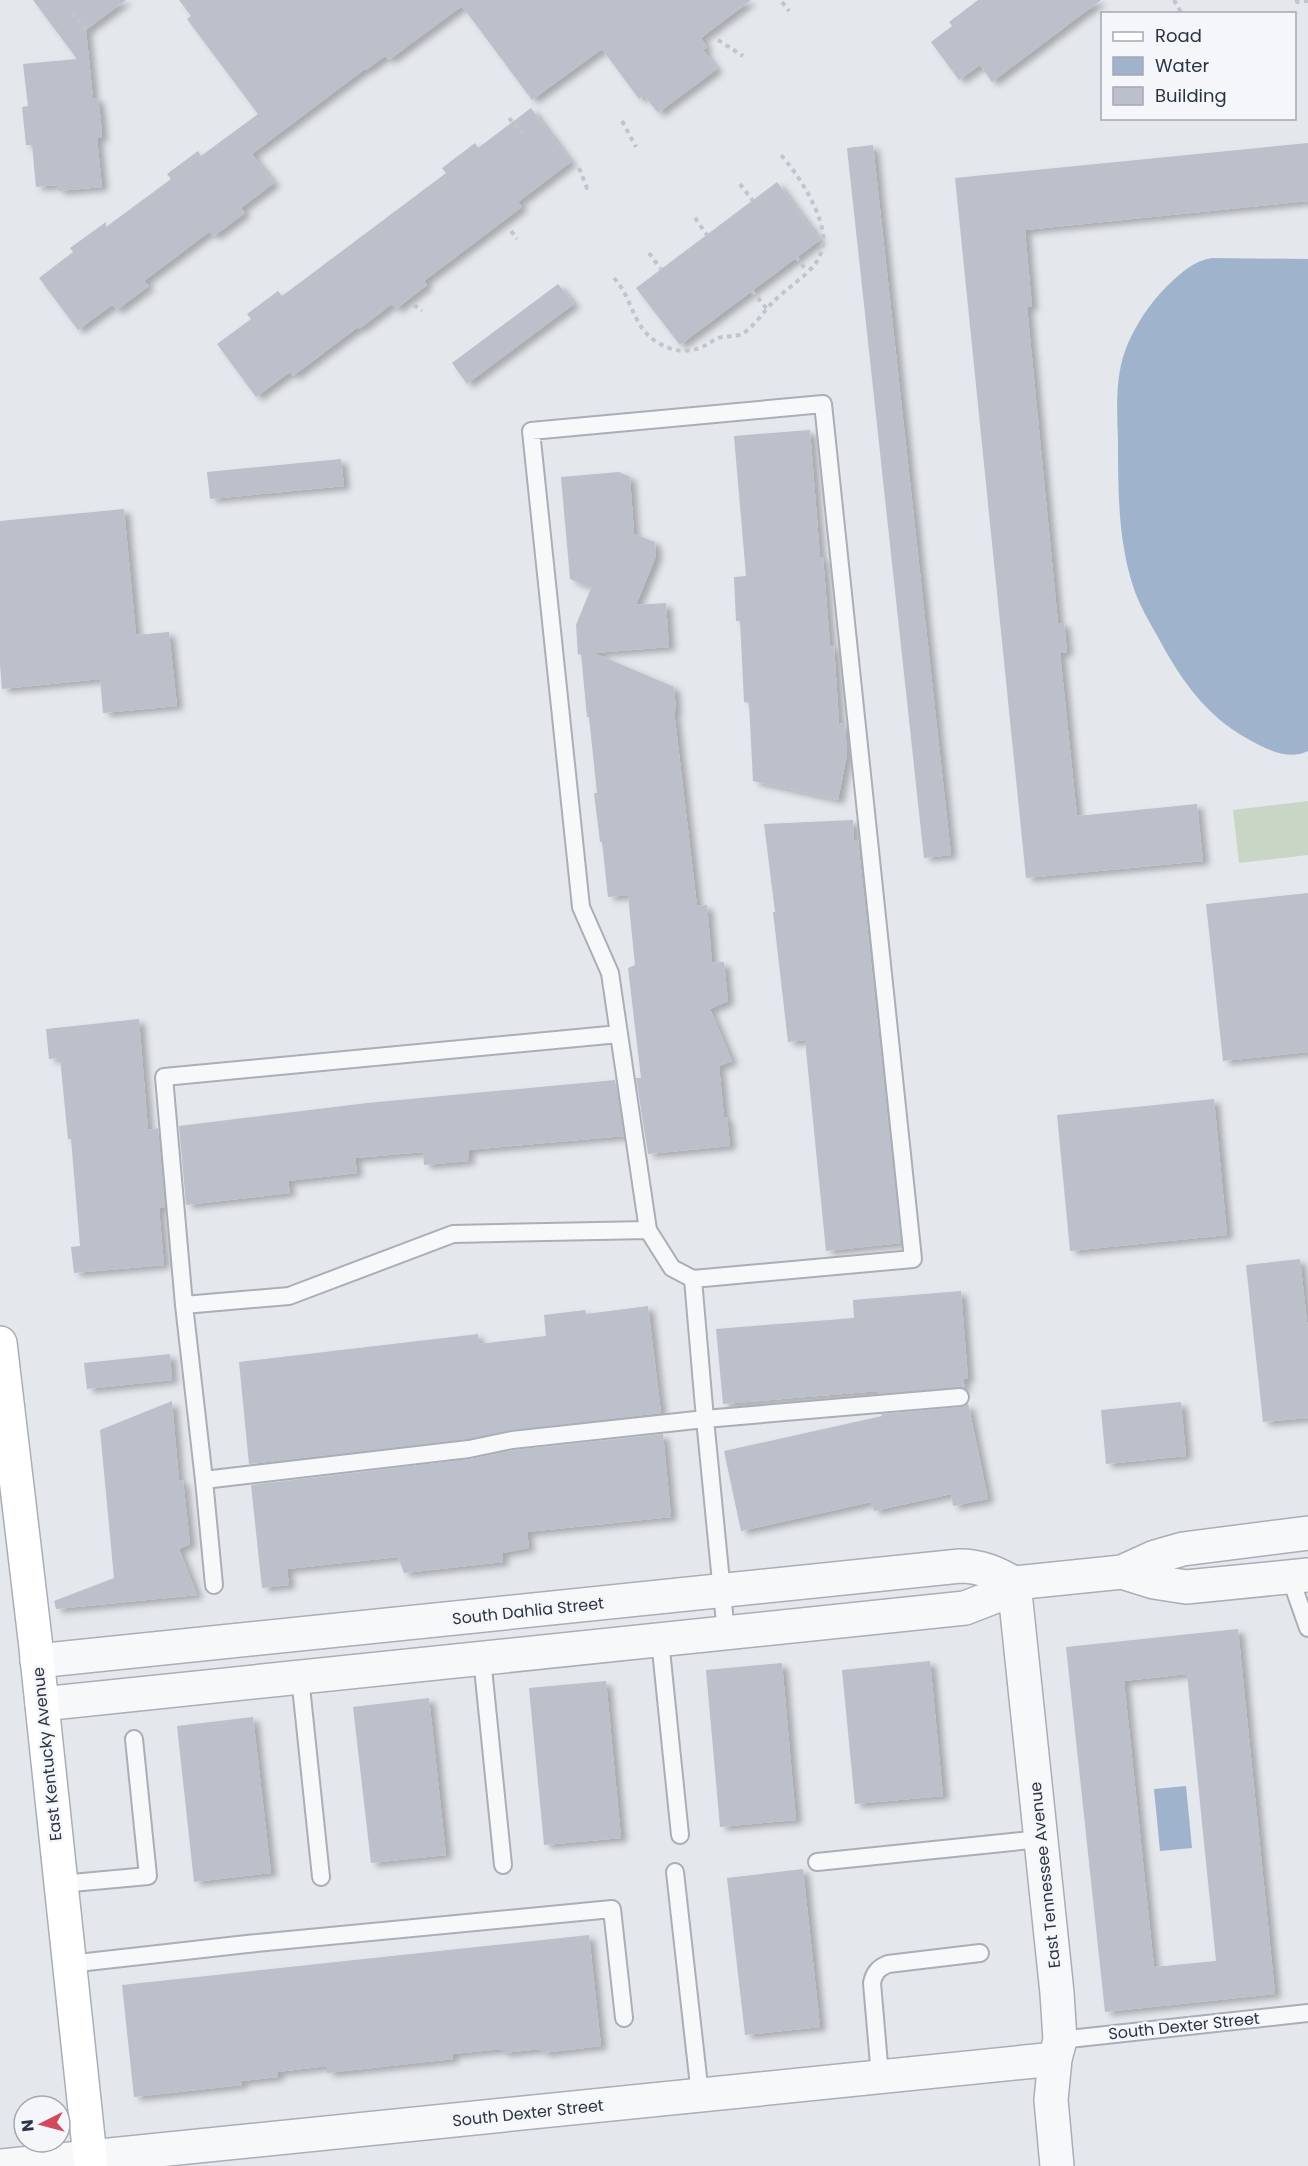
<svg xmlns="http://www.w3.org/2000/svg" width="1308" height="2166" viewBox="0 0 1308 2166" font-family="Poppins,sans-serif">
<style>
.green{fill:#c9d6c5}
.water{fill:#9fb4cc}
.building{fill:#bbc0ca;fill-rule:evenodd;filter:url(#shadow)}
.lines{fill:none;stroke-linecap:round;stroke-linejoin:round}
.lane-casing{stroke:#a9aeb7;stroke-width:20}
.street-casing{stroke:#a9aeb7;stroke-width:36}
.secondary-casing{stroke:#a9aeb7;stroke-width:36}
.path{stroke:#c2c5cb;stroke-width:4;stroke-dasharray:4.5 4.5;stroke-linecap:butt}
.lane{stroke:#f7f8fa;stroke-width:16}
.street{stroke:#f7f8fa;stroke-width:33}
.secondary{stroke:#fff;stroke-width:33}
.labels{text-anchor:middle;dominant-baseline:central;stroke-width:5;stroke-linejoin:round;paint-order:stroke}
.street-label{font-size:16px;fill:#2b3445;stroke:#f4f6f9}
</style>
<defs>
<filter id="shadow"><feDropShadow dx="6" dy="4" stdDeviation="3" flood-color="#0004"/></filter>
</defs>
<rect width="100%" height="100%" fill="#e4e7ec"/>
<path class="green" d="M 1308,801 L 1308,855 L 1239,863 L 1233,810 Z"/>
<path class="water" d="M 1212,258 L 1308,259 L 1308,751 C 1288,761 1266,749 1248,739 C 1206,716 1181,680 1159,639 C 1149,621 1139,605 1133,586 C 1118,540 1118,489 1118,441 C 1117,411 1115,379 1125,351 C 1134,327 1149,304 1167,286 C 1181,273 1193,261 1212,258 Z
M 1186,1786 L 1192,1848 L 1160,1851 L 1154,1789 Z"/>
<path class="building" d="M 33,0 L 126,0 L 86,30 L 93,99 L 98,98 L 101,122 L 102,138 L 97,138 L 102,187 L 58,191 L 57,185 L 36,187 L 32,145 L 26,145 L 22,107 L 28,106 L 23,64 L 77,59 Z
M 179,0 L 751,0 L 701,38 L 707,47 L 703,50 L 717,69 L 658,113 L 644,95 L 639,99 L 602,49 L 532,100 L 462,6 L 389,60 L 385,56 L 366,70 L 365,69 L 252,154 L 274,183 L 241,208 L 245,213 L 214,236 L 209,232 L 144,281 L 149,286 L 117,310 L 112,305 L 78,330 L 39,278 L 73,252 L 70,248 L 106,222 L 106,227 L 171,179 L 167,174 L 198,151 L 201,156 L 258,114 L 187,19 L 191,16 Z
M 978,0 L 1101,0 L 992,82 L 980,65 L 959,80 L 931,42 L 952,26 L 949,22 Z
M 531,108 L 571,162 L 518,202 L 522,207 L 424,281 L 427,285 L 396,309 L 392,304 L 359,329 L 358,327 L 293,376 L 290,372 L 256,397 L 217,344 L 251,319 L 247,314 L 278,291 L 282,296 L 446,173 L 442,168 L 475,143 L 478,148 Z
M 1308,143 L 1308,201 L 1025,230 L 1032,307 L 1027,307 L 1058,623 L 1064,623 L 1067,652 L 1060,653 L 1077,816 L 1197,804 L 1203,861 L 1026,878 L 955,178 Z
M 873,145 L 951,855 L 924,858 L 847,148 Z
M 777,182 L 820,240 L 680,345 L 636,288 Z
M 558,284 L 574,304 L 467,384 L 452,363 Z
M 810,430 L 820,557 L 823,557 L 830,645 L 834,645 L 839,724 L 845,723 L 847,755 L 838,800 L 753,781 L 749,703 L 744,702 L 740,621 L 736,621 L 734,577 L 746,576 L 734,436 Z
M 341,459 L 344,486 L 210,499 L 207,472 Z
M 619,472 L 630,477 L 634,534 L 655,542 L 656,556 L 636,605 L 666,603 L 669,647 L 594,653 L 674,687 L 676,711 L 674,711 L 697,906 L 707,905 L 712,963 L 724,962 L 728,1001 L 710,1009 L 732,1061 L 719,1066 L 724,1117 L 727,1117 L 730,1146 L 648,1154 L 636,1078 L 641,1078 L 628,968 L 635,965 L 628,895 L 608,897 L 602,842 L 600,842 L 594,793 L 597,793 L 589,717 L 587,717 L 581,654 L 578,655 L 576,625 L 591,588 L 570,579 L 561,477 Z
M 124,509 L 136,635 L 169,632 L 177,706 L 103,713 L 100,679 L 2,689 L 0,665 L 0,521 Z
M 853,820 L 854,841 L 858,840 L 901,1243 L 826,1251 L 805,1040 L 788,1042 L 773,912 L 775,912 L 764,824 Z
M 1308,893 L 1308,1052 L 1223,1061 L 1206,904 Z
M 139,1019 L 148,1130 L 158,1128 L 165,1208 L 159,1208 L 164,1265 L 74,1273 L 71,1247 L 80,1246 L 71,1139 L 68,1139 L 60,1058 L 49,1059 L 46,1029 Z
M 615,1080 L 624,1136 L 468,1150 L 469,1161 L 424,1165 L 423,1152 L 355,1158 L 357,1173 L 288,1181 L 290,1193 L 186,1205 L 179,1126 L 367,1103 Z
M 1214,1099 L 1227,1235 L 1070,1251 L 1057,1115 Z
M 1300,1259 L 1308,1331 L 1308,1418 L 1263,1422 L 1246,1265 Z
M 961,1291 L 968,1379 L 963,1379 L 965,1388 L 878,1394 L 878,1391 L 723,1404 L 716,1329 L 854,1318 L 853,1300 Z
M 648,1306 L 661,1413 L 511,1430 L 467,1439 L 249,1464 L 239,1362 L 478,1334 L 479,1344 L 546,1336 L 544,1315 L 585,1310 L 586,1314 Z
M 170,1354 L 172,1380 L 87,1389 L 84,1363 Z
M 172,1401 L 179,1481 L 183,1480 L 190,1544 L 179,1549 L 197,1595 L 56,1609 L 54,1601 L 114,1578 L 100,1430 Z
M 1181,1402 L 1186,1456 L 1106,1464 L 1101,1410 Z
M 968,1403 L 988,1499 L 953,1506 L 951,1494 L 874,1511 L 871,1502 L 741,1531 L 724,1451 L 882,1416 L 881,1414 L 961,1407 Z
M 663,1434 L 671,1517 L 527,1532 L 529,1548 L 502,1553 L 503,1562 L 404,1573 L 398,1557 L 287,1569 L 289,1585 L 262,1588 L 251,1485 L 470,1459 L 514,1450 Z
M 1238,1629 L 1275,1994 L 1105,2012 L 1066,1647 ZM 1187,1674 L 1216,1961 L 1154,1967 L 1124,1681 Z
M 930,1661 L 943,1796 L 855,1804 L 842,1670 Z
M 782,1663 L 796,1820 L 720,1827 L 706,1670 Z
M 606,1681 L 621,1838 L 544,1845 L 529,1688 Z
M 429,1698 L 446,1855 L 371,1863 L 353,1707 Z
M 253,1717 L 271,1873 L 194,1882 L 177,1726 Z
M 803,1869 L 820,2027 L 745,2035 L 727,1878 Z
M 589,1935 L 601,2046 L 542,2053 L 541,2049 L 502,2053 L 502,2049 L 452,2054 L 453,2059 L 327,2073 L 327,2066 L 277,2072 L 278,2077 L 242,2081 L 242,2085 L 134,2097 L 122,1985 Z"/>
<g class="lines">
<g class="lane-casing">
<path id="lane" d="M 619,1034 L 610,973 L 581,907 L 531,431 L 823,404 L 913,1259 L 693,1279
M 184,1305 L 164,1077 L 619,1034 L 648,1230
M 204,1480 L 214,1585
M 1290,1577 L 1308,1628
M 726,1633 L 705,1419 L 512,1440 L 469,1449 L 204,1480 L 184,1305 L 289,1296 L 453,1234 L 648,1230 L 672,1268 L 693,1279 L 705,1419 L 960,1397
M 660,1640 L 680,1835
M 482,1658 L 503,1865
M 300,1677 L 321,1877
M 817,1862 L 1041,1839
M 675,1872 L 700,2095
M 61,1884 L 148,1876 L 134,1739
M 69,1964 L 247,1944 L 612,1909 L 624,2018
M 1060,2040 L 1308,2013
M 880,2076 L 872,1983 C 874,1973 878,1968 888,1964 L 980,1953"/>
</g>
<g class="street-casing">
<path id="street" d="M 1122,1572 L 1154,1582 L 1186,1587 L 1308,1575
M 1014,1583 L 1057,1993 L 1060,2040 L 1055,2059 L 1051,2100 L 1057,2166
M 37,1661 L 960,1566 C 981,1566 996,1573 1014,1583
M 42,1704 L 965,1608 L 996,1596 L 1014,1583 L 1122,1572 L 1155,1557 L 1183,1549 L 1308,1533
M 1,2166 L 1055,2059"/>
</g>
<g class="secondary-casing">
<path id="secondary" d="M 0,1343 L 35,1639 L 91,2166"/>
</g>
<path class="path" d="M 1174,0 L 1182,14
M 1297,0 L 1297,2 L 1308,1
M 782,2 L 789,11
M 72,13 L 86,30
M 718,40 L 743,56
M 509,118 L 523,134
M 622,121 L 636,147
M 579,168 L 587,188 L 592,186
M 740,184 L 753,201
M 695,218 L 707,235
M 511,231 L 517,239
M 649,253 L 661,269
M 796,257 L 807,271
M 614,278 C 636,302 631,334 669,348 C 681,353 696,351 708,344 C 709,344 715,339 715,339 C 723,335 734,338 742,334 C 753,328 765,310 774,301 C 786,289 805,277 815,264 C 820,258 822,250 823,243 C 826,217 797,172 780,154
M 752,291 L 767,309
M 414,305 L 422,311"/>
<use href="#lane" class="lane"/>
<use href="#street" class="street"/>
<use href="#secondary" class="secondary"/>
</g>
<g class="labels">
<g class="street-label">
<text transform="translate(528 1611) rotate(-6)">South Dahlia Street</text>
<text transform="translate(47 1754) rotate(-96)">East Kentucky Avenue</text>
<text transform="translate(1045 1875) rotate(-96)">East Tennessee Avenue</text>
<text transform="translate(1184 2026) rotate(-6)">South Dexter Street</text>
<text transform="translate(528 2113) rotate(-6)">South Dexter Street</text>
</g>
</g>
<rect x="1101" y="12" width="195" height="108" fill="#f4f6f9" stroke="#a4a8b1" stroke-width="1.5"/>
<rect x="1113" y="32" width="30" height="9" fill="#ffffff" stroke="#a4a8b1" stroke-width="1.5"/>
<text x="1155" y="42" font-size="18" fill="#2b3445">Road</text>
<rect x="1113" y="57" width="30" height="18" fill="#9fb4cc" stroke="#a4a8b1" stroke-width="1.5"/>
<text x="1155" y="72" font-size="18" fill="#2b3445">Water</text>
<rect x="1113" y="87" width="30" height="18" fill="#bbc0ca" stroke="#a4a8b1" stroke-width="1.5"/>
<text x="1155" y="102" font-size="18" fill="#2b3445">Building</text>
<g transform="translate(42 2124) rotate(264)"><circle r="28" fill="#f4f6f9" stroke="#a4a8b1" stroke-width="1.5"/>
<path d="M0-4.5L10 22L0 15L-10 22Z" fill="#d1495b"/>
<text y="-9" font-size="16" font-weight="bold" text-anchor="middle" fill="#2b3445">N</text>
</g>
</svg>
